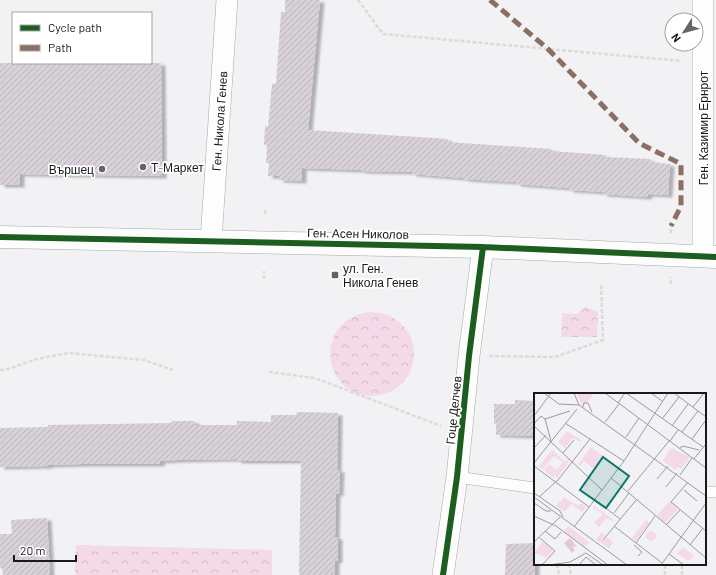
<svg xmlns="http://www.w3.org/2000/svg" width="716" height="575" viewBox="0 0 716 575" font-family="Barlow,sans-serif">
<style>
.park{fill:url(#park-crowns)}
.building{fill:url(#building-hatch);filter:url(#shadow)}
.lines{fill:none;stroke-linecap:round;stroke-linejoin:round}
.lane-casing{stroke:#a8a8aa;stroke-width:12}
.street-casing{stroke:#a8a8aa;stroke-width:22}
.secondary-casing{stroke:#a8a8aa;stroke-width:23}
.path{stroke:#dbdbdc;stroke-width:2.5;stroke-dasharray:4 2;stroke-linecap:butt}
.lane{stroke:#fdfdfd;stroke-width:11}
.street{stroke:#fdfdfd;stroke-width:21}
.secondary{stroke:#fdfdfd;stroke-width:22}
.quiet{stroke:#8d6e63;stroke-width:5;stroke-dasharray:10 5;stroke-linecap:butt}
.cycleway-casing{stroke:#fff;stroke-width:8}
.cycleway{stroke:#1b5e20;stroke-width:6}
.poi-dot{fill:#656567;stroke:#fff;stroke-width:1.5}
.labels{text-anchor:middle;dominant-baseline:central;stroke-width:3.5;stroke-linejoin:round;paint-order:stroke}
.street-label{font-size:12px;fill:#19191b;stroke:#fff}
.poi-label{font-size:12px;fill:#19191b;stroke:#fff;text-anchor:start}
.inset-road{fill:none;stroke:#9b9b9d;stroke-width:1}
.view{fill:#0f766e;fill-opacity:0.15;stroke:#0f766e;stroke-width:2}
.inset-edge{fill:none;stroke:#19191b;stroke-width:2}
</style>
<defs>
<pattern id="park-crowns" width="20" height="18" patternUnits="userSpaceOnUse"><rect width="20" height="18" fill="#f4dae8"/><path d="M2 6a3 3 0 1 1 6 0M12 15a3 3 0 1 1 6 0" fill="none" stroke="#d1bac6"/></pattern>
<pattern id="building-hatch" width="6" height="6" patternUnits="userSpaceOnUse"><rect width="6" height="6" fill="#d8d1da"/><path d="M-1 1l2-2M0 6l6-6M5 7l2-2" fill="none" stroke="#b9b3ba"/></pattern>
<filter id="shadow"><feDropShadow dx="4.5" dy="2.5" stdDeviation="1" flood-color="#0004"/></filter>
</defs>
<rect width="100%" height="100%" fill="#f2f1f4"/>
<path class="park" d="M 586,307 L 598,312 L 597,337 L 561,337 L 562,313 L 576,314 Z
M330 354a42 42 0 1 1 84 0a42 42 0 1 1-84 0Z
M 76,545 L 272,550 L 272,575 L 75,575 Z"/>
<path class="building" d="M 285,0 L 320,0 L 308,130 L 448,139 L 447,142 L 552,149 L 551,151 L 605,155 L 605,157 L 650,159 L 651,162 L 670,164 L 668,195 L 648,194 L 647,197 L 603,194 L 603,192 L 569,190 L 569,188 L 517,184 L 516,182 L 464,179 L 464,178 L 412,174 L 412,172 L 361,171 L 361,170 L 302,168 L 302,181 L 279,180 L 279,176 L 268,176 L 269,163 L 266,163 L 267,145 L 264,145 L 265,126 L 268,127 L 272,84 L 276,84 L 281,12 L 285,12 Z
M 0,63 L 161,63 L 162,176 L 20,174 L 20,185 L 0,185 Z
M 515,400 L 535,401 L 535,436 L 496,435 L 496,423 L 494,424 L 494,404 L 515,404 Z
M 297,412 L 338,413 L 337,470 L 340,470 L 339,494 L 336,493 L 335,537 L 338,537 L 338,560 L 335,561 L 335,575 L 299,575 L 301,461 L 237,461 L 237,459 L 178,460 L 160,461 L 160,464 L 81,464 L 48,465 L 48,466 L 0,467 L 0,428 L 48,427 L 48,425 L 172,423 L 172,421 L 195,421 L 195,425 L 237,425 L 237,421 L 271,422 L 271,415 L 296,415 Z
M 47,518 L 50,575 L 3,575 L 2,568 L 0,569 L 0,534 L 12,534 L 11,520 Z
M 535,543 L 535,575 L 505,575 L 506,544 Z"/>
<g class="lines">
<g class="lane-casing">
<path id="lane" d="M 457,477 L 535,488
M 705,492 L 716,492"/>
</g>
<g class="street-casing">
<path id="street" d="M 703,0 L 703,256
M 211,241 L 227,0
M 443,575 L 457,477 L 469,356 L 483,247"/>
</g>
<g class="secondary-casing">
<path id="secondary" d="M 0,237 L 483,247 L 716,257"/>
</g>
<path class="path" d="M 358,0 L 383,34 L 682,61
M 265,214 L 265,208
M 671,233 L 671,226
M 264,279 L 264,271
M 671,284 L 671,277
M 489,356 L 555,357 L 603,340 L 601,284
M 0,370 L 5,370 L 37,359 L 69,353 L 144,360 L 173,370
M 269,372 L 315,378 L 441,426
M 557,564 L 559,575
M 569,564 L 571,575
M 665,575 L 665,564
M 682,575 L 682,564"/>
<use href="#lane" class="lane"/>
<use href="#street" class="street"/>
<use href="#secondary" class="secondary"/>
<path class="quiet" d="M 490,0 L 548,49 L 639,143 L 681,164 L 681,206 L 671,226"/>
<g class="cycleway-casing">
<path id="cycleway" d="M 0,237 L 483,247 L 716,257
M 443,575 L 457,477 L 469,356 L 483,247"/>
</g>
<use href="#cycleway" class="cycleway"/>
</g>
<g class="poi-dot">
<circle cx="143" cy="167" r="4"/>
<circle cx="102" cy="169" r="4"/>
<rect x="331" y="271" width="8" height="8" rx="2"/>
</g>
<g class="labels">
<g class="street-label">
<text transform="translate(219 121) rotate(-86)">Ген. Никола Генев</text>
<text transform="translate(703 128) rotate(-90)">Ген. Казимир Ернрот</text>
<text transform="translate(358 233) rotate(1)">Ген. Асен Николов</text>
<text transform="translate(453 410) rotate(-84)">Гоце Делчев</text>
</g>
<g class="poi-label">
<text x="151" y="167">Т-Маркет</text>
<text x="94" y="169" text-anchor="end">Вършец</text>
<text x="343" y="268">ул. Ген.<tspan x="343" dy="14">Никола Генев</tspan></text>
</g>
</g>
<g transform="translate(534 393)">
<rect width="172" height="172" fill="#f2f1f4"/>
<path d="M 49,0 L 60,0 L 54,8 L 48,12 L 43,2 ZM 137,55 L 156,64 L 147,76 L 144,74 L 141,77 L 129,68 ZM 18,57 L 31,69 L 34,66 L 36,67 L 23,85 L 20,83 L 30,70 L 20,63 L 9,76 L 5,73 ZM 30,104 L 39,110 L 45,112 L 47,110 L 52,114 L 48,119 L 38,111 L 30,119 L 22,113 ZM 136,108 L 144,117 L 131,130 L 123,122 ZM 60,113 L 79,126 L 78,128 L 72,125 L 65,134 L 60,130 L 69,121 L 59,115 ZM 112,127 L 115,130 L 102,148 L 98,145 ZM 34,133 L 55,149 L 52,154 L 30,139 ZM112 143a5 5 0 1 1 10 0a5 5 0 1 1-10 0ZM 68,139 L 71,142 L 68,146 L 70,148 L 73,144 L 79,149 L 75,156 L 62,146 ZM 8,148 L 19,157 L 12,165 L 1,160 ZM 149,154 L 160,163 L 155,168 L 143,161 Z" fill="#f4dae8"/>
<path d="M 36,145 L 43,154 L 38,153 L 41,157 L 38,160 L 30,150 Z" fill="#e4c6d6"/>
<path d="M 33,38 L 47,47 L 46,49 L 39,45 L 31,55 L 24,49 ZM 57,54 L 69,63 L 61,77 L 50,68 L 46,73 L 44,71 ZM 28,70 L 29,71 L 19,84 L 10,77 L 15,71 L 23,77 Z" fill="#f4dae8"/>
<path class="inset-road" d="M 10,0 L 25,11 L 45,12M 40,0 L 45,12 L 172,103M 71,0 L 172,75M 92,0 L 169,54M 117,0 L 128,8M 140,0 L 172,24M 84,10 L 91,0M 49,14 L 50,10 L 54,10 L 58,19M 159,14 L 170,0M 0,23 L 17,0M 11,26 L 36,18M 128,26 L 145,4M 71,29 L 85,11M 31,30 L 90,68M 0,31 L 7,23 L 11,26 L 17,48M 0,33 L 68,97M 138,33 L 154,11M 148,39 L 164,18M 92,44 L 105,25M 158,46 L 172,27M 136,48 L 144,37M 0,55 L 12,42M 146,55 L 149,53 L 165,57M 29,60 L 40,47M 160,66 L 172,51M 0,70 L 43,16M 0,73 L 55,114M 146,82 L 158,65M 77,85 L 172,165M 123,86 L 134,73M 154,89 L 137,109 L 172,138M 132,94 L 143,80M 150,97 L 163,108M 94,98 L 135,48M 0,100 L 26,118 L 29,124M 0,104 L 93,172M 5,104 L 24,87 L 56,46M 60,106 L 86,126M 0,110 L 12,118 L 17,118M 80,120 L 95,100M 0,123 L 22,133 L 74,172M 132,132 L 146,117M 80,133 L 128,170M 40,134 L 90,68 L 134,0M 11,138 L 21,146 L 27,139M 6,145 L 21,158 L 8,172M 69,147 L 103,106M 0,149 L 26,124M 102,150 L 121,123M 100,152 L 108,159 L 104,163M 156,152 L 169,135M 135,161 L 150,172M 15,172 L 36,169 L 52,160 L 69,172M 45,172 L 52,164 L 62,172M 127,172 L 172,110"/>
<path class="view" d="M 69,64 L 95,83 L 72,115 L 46,97 Z"/>
<rect width="172" height="172" class="inset-edge"/>
</g>
<rect x="12" y="12" width="140" height="52" fill="#ffffff" stroke="#a3a3a4"/>
<rect x="20" y="25" width="20" height="6" fill="#1b5e20" stroke="#a3a3a4"/>
<text x="48" y="32" font-size="12" fill="#19191b">Cycle path</text>
<rect x="20" y="45" width="20" height="6" fill="#8d6e63" stroke="#a3a3a4"/>
<text x="48" y="52" font-size="12" fill="#19191b">Path</text>
<g transform="translate(684 32) rotate(234)"><circle r="19" fill="#ffffff" stroke="#a3a3a4"/>
<path d="M0-3L7 15L0 10L-7 15Z" fill="#656567"/>
<text y="-6" font-size="11" font-weight="bold" text-anchor="middle" fill="#19191b">N</text>
</g>
<path d="M14 555v6h62v-6" fill="none" stroke="#19191b" stroke-width="2"/>
<text x="20" y="555" font-size="12" fill="#19191b" stroke="#ffffff" stroke-width="3" paint-order="stroke">20 m</text>
</svg>
